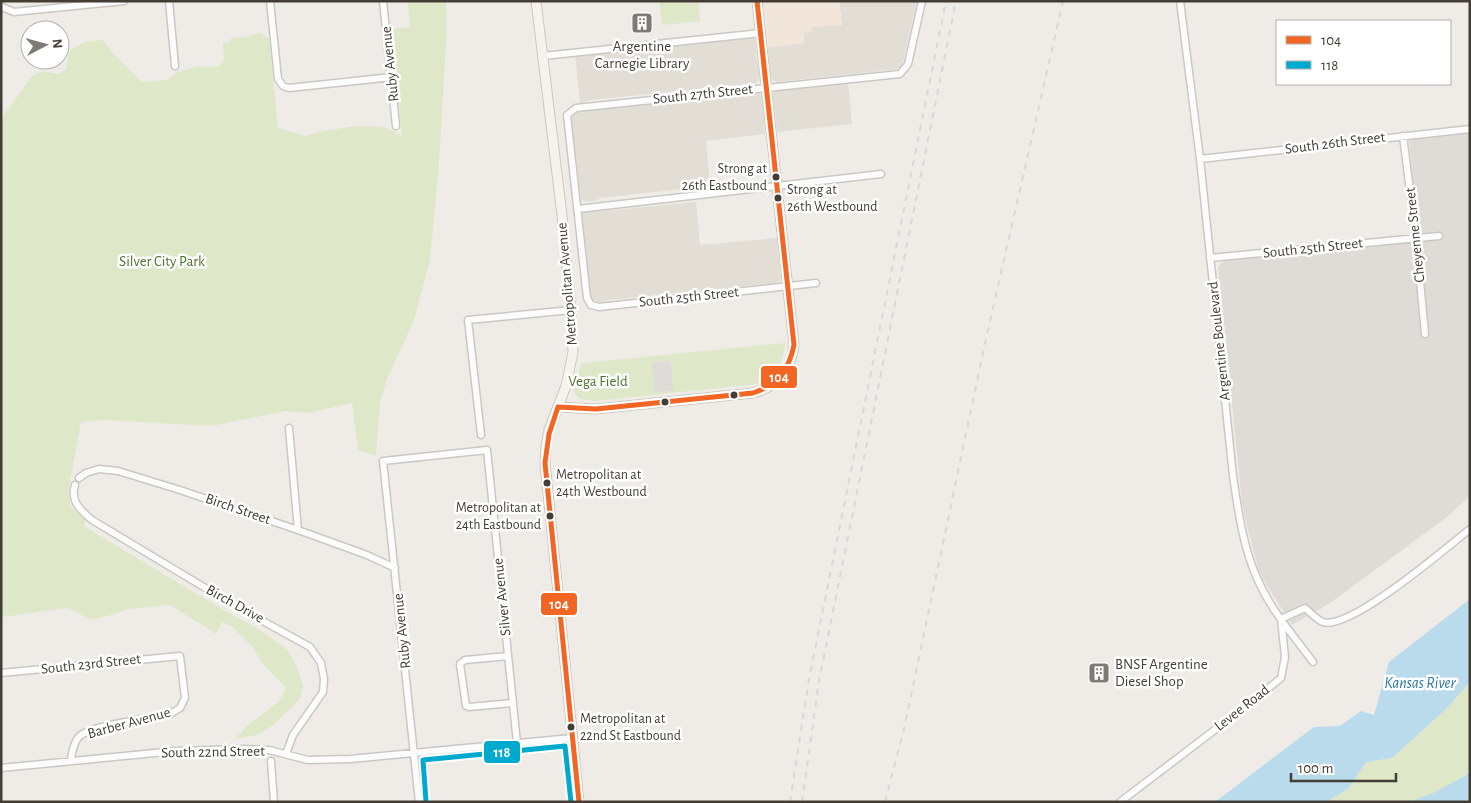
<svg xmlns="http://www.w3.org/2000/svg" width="1471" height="803" viewBox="0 0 1471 803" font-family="'Alegreya Sans',sans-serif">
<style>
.residential{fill:#e3ded5}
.commercial{fill:#f2e6db}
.industrial{fill:#dfdbd6}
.green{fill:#dee8c9}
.parking{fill:#dedbd8}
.water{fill:#b9dbec}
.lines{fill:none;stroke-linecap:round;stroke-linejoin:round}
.street-casing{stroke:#cbc8c4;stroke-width:9}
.secondary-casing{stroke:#cec9bf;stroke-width:11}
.street{stroke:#fdfcfc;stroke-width:6}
.secondary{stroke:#f6f3ed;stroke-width:9}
.rail{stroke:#d8d8d7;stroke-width:2;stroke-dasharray:6 6;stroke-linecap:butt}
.bus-1-casing{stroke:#fff;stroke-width:9}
.bus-2-casing{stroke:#fff;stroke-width:9}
.bus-1{stroke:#f26522;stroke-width:5}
.bus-2{stroke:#00a9ce;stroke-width:5}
.bus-dot{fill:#443d35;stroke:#fff;stroke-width:2}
.labels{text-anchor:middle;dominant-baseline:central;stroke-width:5;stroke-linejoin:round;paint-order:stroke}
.bus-label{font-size:14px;fill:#443d35;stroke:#fff;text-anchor:start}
.poi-label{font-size:15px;fill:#443d35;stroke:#fff}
.street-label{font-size:15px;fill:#443d35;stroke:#fff}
.park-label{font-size:15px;fill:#4b742a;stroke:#fff}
.water-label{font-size:16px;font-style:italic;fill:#307ba4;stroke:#fff}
.line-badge{stroke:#fff;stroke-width:2}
.badge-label{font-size:14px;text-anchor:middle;font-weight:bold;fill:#fff}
</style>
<rect width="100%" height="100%" fill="#efece8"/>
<path class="residential" d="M 839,1 L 917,1 L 902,66 L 898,69 L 777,82 L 772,80 L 770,77 L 768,47 L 804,43 L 803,33 L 811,27 L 842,25 Z
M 752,37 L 755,40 L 757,61 L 760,67 L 760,79 L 756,83 L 591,100 L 580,103 L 575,55 Z
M 848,84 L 852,124 L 777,132 L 775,110 L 772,95 L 774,91 Z
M 754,92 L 760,94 L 763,97 L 765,134 L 706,141 L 710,186 L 601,198 L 595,201 L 586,202 L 581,199 L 571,119 L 576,112 Z
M 696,202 L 700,245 L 777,238 L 781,280 L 773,284 L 765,284 L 609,300 L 598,303 L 591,300 L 581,219 L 583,213 L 596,210 L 602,211 Z"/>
<path class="commercial" d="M 762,1 L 839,1 L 842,25 L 811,27 L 812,32 L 803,33 L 804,43 L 768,47 L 765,10 Z"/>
<path class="industrial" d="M 1470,132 L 1470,496 L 1447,517 L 1330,603 L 1292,625 L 1266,584 L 1258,568 L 1248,530 L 1242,502 L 1218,266 L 1227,259 L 1419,241 L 1409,141 L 1413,138 Z"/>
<path class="green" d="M 408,1 L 446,1 L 447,25 L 439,165 L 430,260 L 414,320 L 387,379 L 380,402 L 376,456 L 358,450 L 352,403 L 308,413 L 286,411 L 211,426 L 105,420 L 81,422 L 68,493 L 71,507 L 85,520 L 84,526 L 227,612 L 257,628 L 287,649 L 296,665 L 303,686 L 300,699 L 272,726 L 257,735 L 235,739 L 246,727 L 279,701 L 286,688 L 261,662 L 253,647 L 231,626 L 222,622 L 216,634 L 170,605 L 128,609 L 115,614 L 92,620 L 68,608 L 1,617 L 1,119 L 32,76 L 42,71 L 59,74 L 66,69 L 69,51 L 84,42 L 103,40 L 112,52 L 142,82 L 167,80 L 176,73 L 197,66 L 218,67 L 224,60 L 223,43 L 231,42 L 231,38 L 245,37 L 260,33 L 269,39 L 278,128 L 305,136 L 319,132 L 355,126 L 385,127 L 402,136 L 391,29 L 410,27 Z
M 659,1 L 698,1 L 700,21 L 662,25 Z
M 785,343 C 784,363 775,376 757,384 L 595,401 L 580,399 L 576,395 L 574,390 L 581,365 L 584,363 Z
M 1470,682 L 1470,773 L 1433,793 L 1410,802 L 1326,802 L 1348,789 L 1366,762 L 1392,758 L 1447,708 Z"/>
<path class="parking" d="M 671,361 L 673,391 L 654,392 L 652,362 Z"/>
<path class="water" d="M 1470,599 L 1470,682 L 1447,708 L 1392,758 L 1366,762 L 1348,789 L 1326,802 L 1215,802 L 1314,727 L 1340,726 L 1361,711 L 1374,715 L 1389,662 Z
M 1470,773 L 1470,802 L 1410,802 L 1433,793 Z"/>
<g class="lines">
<g class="street-casing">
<path id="street" d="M 169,1 L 175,66
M 270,1 L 278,79 L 283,86 L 289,88 L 392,77
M 383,1 L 396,126
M 1180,1 L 1200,159 L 1233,476 C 1238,510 1243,547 1257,578 C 1270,609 1293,635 1313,662
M 2,7 L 14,12 L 124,1
M 543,56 L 761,33
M 1403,136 L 1416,238 L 1425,334
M 1200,159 L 1470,129
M 578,209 L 881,174
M 1210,258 L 1439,236
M 816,283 L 599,307 L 591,305 L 587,298 L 567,115 L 576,108 L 900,74 L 908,64 L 922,1
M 289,428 L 298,530
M 481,435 L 468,320 L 571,310
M 79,478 L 86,473 L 99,469 L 118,471 L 180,490 L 298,530 L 367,555 L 395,568
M 75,485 C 70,501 80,510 92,520 L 232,604 L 310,647 L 321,663 L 324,679 L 323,692 L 293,735 L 286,754
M 508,656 L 465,660 L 460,664 L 466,706 L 469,707 L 513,703
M 1,673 L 180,656 L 185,698 L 180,708 L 170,714 C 151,718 95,725 81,735 C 74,740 72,752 71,760
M 271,761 L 274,802
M 1,768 L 175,751 L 243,749 L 269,750 L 308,760 L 350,759 L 572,738
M 419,802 L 383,461 L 487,450 L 517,743
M 1120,802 L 1254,700 L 1281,678 L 1285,657 L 1281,619 L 1305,608 C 1310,612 1317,620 1323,622 C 1350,631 1446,548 1470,529"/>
</g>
<g class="secondary-casing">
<path id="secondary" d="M 536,1 L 562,215 L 571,310 L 573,352 L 566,386 L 549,430 L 546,446 L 545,463 L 579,802
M 558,407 L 596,409 L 753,393 C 777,387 791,370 794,345 L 757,1"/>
</g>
<use href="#street" class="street"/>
<use href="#secondary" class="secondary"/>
<path class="rail" d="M 790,802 L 809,679 L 946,1
M 802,802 L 819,681 L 956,1
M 885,802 L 904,729 L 985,343 L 1063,1"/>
<g class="bus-1-casing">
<path id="bus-1" d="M 558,407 L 596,409 L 753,393 C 777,385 789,370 794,345 L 757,1
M 558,407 L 549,434 L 545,463 L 579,802"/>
</g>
<g class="bus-2-casing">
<path id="bus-2" d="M 426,801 L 423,760 L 565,746 L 571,802"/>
</g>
<use href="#bus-1" class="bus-1"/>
<use href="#bus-2" class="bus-2"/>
</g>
<defs>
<g id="building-square" transform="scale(1.125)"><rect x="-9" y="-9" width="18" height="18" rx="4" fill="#807a74" stroke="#fff"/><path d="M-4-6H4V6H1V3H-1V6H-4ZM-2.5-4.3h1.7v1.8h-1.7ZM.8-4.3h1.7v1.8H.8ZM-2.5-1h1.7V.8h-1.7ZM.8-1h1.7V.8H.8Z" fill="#fff"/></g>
</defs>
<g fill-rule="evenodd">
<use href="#building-square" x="642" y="23"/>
<use href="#building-square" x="1099" y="673"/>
</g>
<g class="bus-dot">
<circle cx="776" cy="177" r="4.5"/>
<circle cx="778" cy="198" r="4.5"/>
<circle cx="734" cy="395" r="4.5"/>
<circle cx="665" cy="402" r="4.5"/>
<circle cx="547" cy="483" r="4.5"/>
<circle cx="550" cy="516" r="4.5"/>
<circle cx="571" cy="727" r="4.5"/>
</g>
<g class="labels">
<g class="bus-label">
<text x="767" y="169" text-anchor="end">Strong at<tspan x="767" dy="17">26th Eastbound</tspan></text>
<text x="787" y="190">Strong at<tspan x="787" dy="17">26th Westbound</tspan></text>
<text x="556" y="475">Metropolitan at<tspan x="556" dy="17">24th Westbound</tspan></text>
<text x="541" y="508" text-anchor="end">Metropolitan at<tspan x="541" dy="17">24th Eastbound</tspan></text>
<text x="580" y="719">Metropolitan at<tspan x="580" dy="17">22nd St Eastbound</tspan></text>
</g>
<g class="poi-label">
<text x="642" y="46">Argentine<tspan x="642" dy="17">Carnegie Library</tspan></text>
<text x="1115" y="664" text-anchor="start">BNSF Argentine<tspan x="1115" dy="17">Diesel Shop</tspan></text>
</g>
<g class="street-label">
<text transform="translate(390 64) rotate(-96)">Ruby Avenue</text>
<text transform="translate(703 94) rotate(-6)">South 27th Street</text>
<text transform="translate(1335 143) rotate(-7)">South 26th Street</text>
<text transform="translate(1415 235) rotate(-96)">Cheyenne Street</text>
<text transform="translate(1313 248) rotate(-6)">South 25th Street</text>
<text transform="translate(567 284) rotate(-95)">Metropolitan Avenue</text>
<text transform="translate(689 297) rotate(-6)">South 25th Street</text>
<text transform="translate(1219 341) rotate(-96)">Argentine Boulevard</text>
<text transform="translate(238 509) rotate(19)">Birch Street</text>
<text transform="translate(502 597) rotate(-96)">Silver Avenue</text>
<text transform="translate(235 604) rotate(29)">Birch Drive</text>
<text transform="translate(402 631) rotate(-96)">Ruby Avenue</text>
<text transform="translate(91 664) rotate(-6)">South 23rd Street</text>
<text transform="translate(1242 708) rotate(-38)">Levee Road</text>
<text transform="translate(129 723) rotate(-15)">Barber Avenue</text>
<text transform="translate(213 752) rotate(-1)">South 22nd Street</text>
</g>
<g class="park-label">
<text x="162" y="261">Silver City Park</text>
<text x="598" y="381">Vega Field</text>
</g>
<g class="water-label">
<text x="1420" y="683">Kansas River</text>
</g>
</g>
<g class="line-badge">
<rect x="760" y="365" width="38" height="24" rx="5" fill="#f26522"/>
<rect x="540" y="592" width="38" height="24" rx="5" fill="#f26522"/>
<rect x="483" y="740" width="38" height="24" rx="5" fill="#00a9ce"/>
</g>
<g class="badge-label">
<text x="779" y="382">104</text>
<text x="559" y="609">104</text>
<text x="502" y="757">118</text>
</g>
<rect width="1471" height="803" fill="none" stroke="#443d35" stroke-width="5"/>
<rect x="1276" y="20" width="175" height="65" fill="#ffffff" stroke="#b4b1ae"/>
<rect x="1286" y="36" width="25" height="8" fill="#f26522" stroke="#b4b1ae"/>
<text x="1321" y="45" font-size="15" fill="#443d35">104</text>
<rect x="1286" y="61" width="25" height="8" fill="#00a9ce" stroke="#b4b1ae"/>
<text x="1321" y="70" font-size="15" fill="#443d35">118</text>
<g transform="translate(45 45) rotate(84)"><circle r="24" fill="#ffffff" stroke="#b4b1ae"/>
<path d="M0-4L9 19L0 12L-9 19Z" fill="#807a74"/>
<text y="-8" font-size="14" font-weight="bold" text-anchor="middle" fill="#443d35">N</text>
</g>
<path d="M1291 773v8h105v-8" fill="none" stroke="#443d35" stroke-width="2.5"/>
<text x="1298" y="773" font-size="15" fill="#443d35" stroke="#ffffff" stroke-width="4" paint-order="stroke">100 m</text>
</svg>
